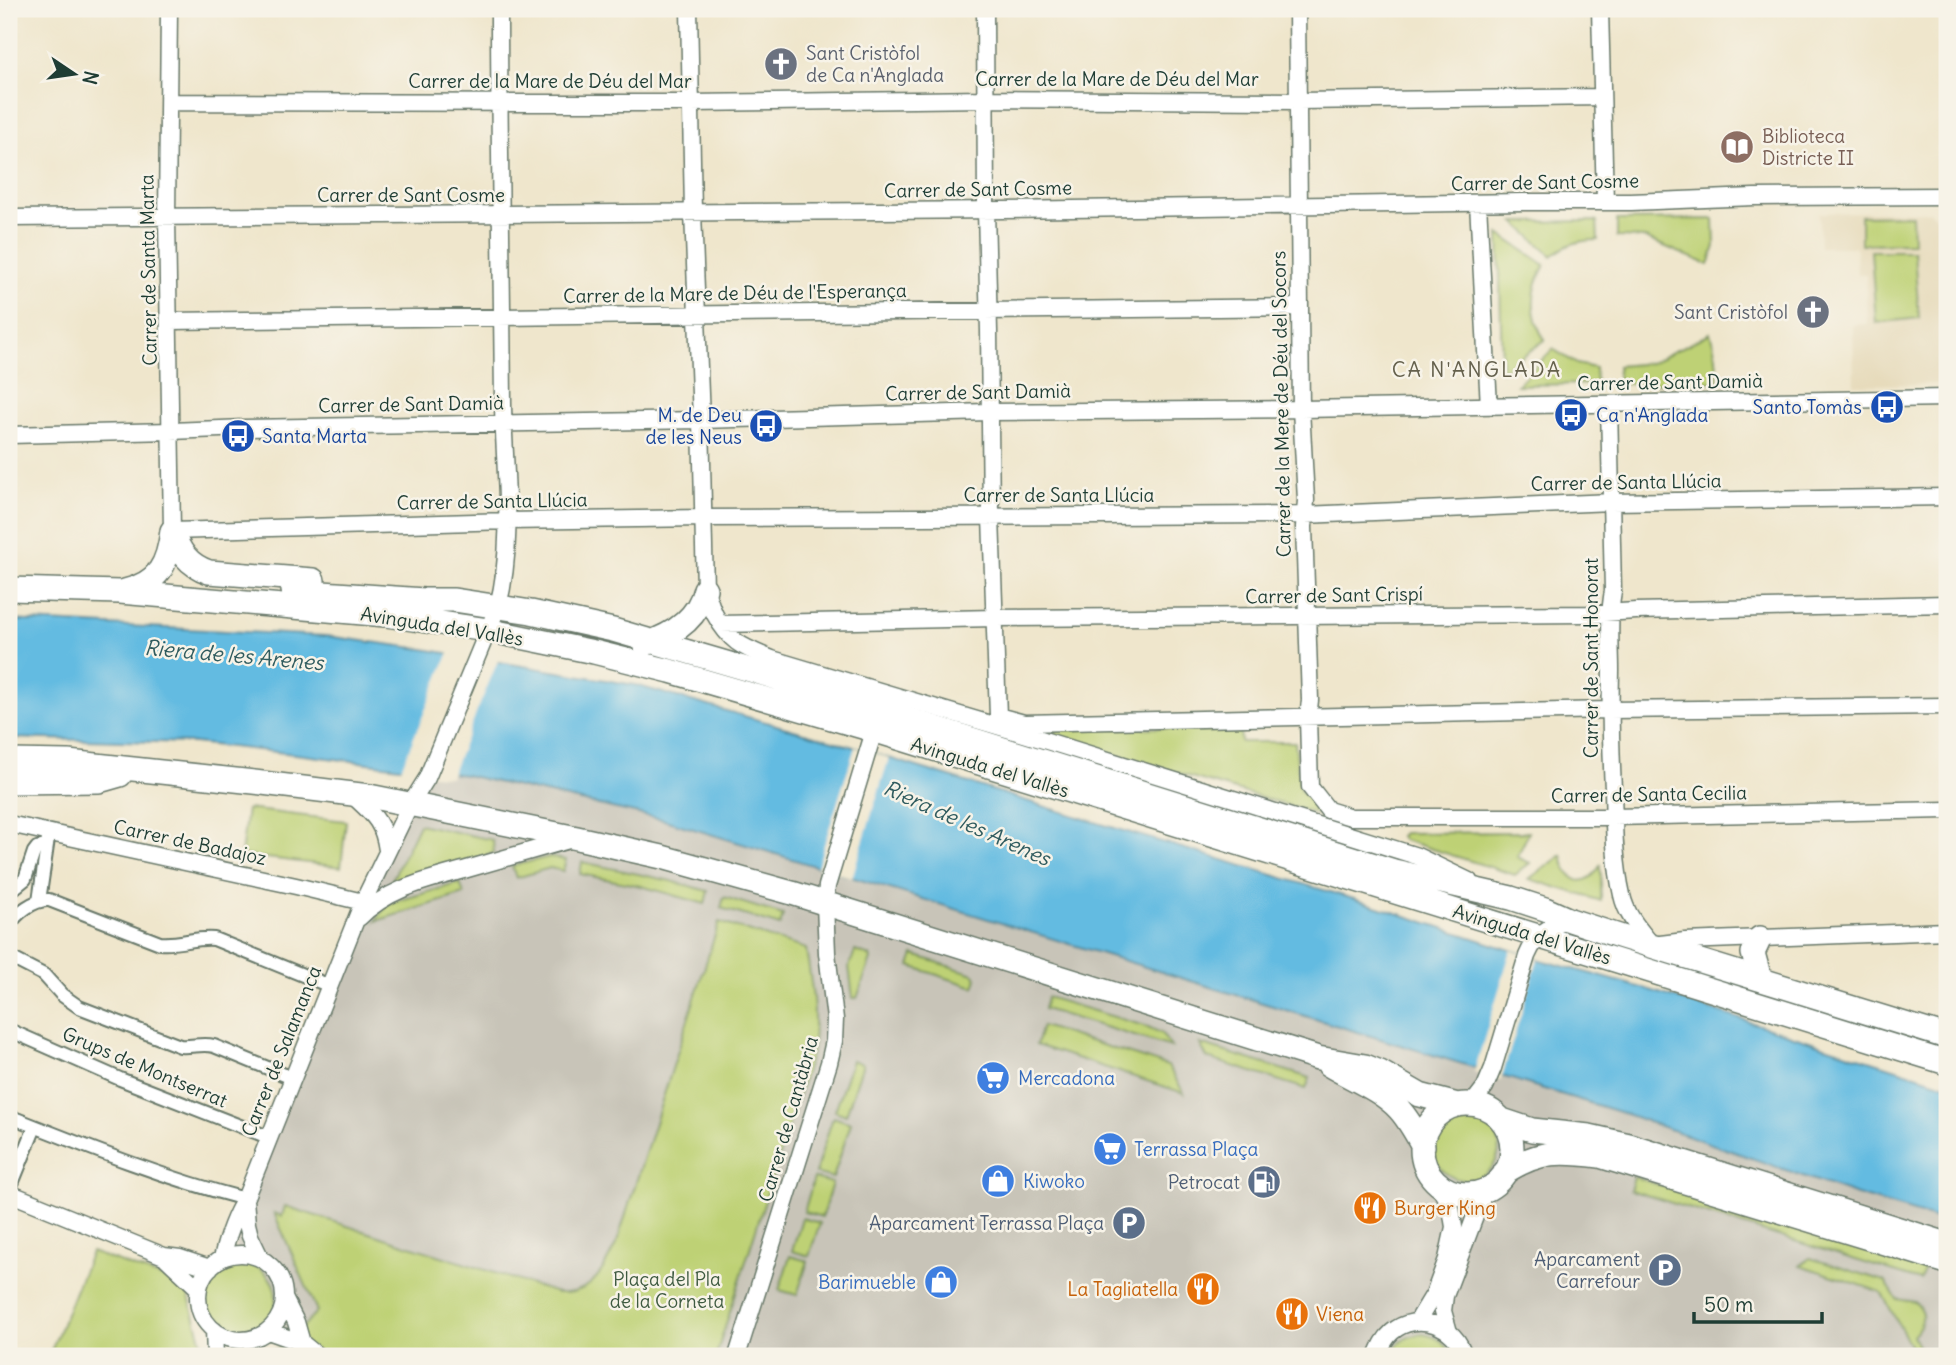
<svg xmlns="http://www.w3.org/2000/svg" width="1956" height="1365" viewBox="0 0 1956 1365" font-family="Delius,sans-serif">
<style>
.built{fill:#e6daba}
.industrial{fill:#c8c4b8}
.green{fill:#bed175;stroke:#6e8754;stroke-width:2}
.water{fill:#64bbe1;stroke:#427c8a;stroke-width:2}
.pier{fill:#efe6cc}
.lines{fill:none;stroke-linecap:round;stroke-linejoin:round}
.pedestrian-casing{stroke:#687869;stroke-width:16}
.minor-casing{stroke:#687869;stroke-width:19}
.secondary-casing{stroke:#687869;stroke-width:26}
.pedestrian{stroke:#fff;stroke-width:12}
.minor{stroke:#fff;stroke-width:16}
.secondary{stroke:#fff;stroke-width:23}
.labels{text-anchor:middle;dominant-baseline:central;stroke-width:5;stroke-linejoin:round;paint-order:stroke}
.worship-label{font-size:19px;fill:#5b616d;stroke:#f7f3e8;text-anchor:start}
.street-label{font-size:19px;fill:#1f3d34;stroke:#f7f3e8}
.education-label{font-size:19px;fill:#785e54;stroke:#f7f3e8;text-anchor:start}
.transit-label{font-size:19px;fill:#164399;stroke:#f7f3e8;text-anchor:end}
.shop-label{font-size:19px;fill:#366cbe;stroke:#f7f3e8;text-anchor:start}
.service-label{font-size:19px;fill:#4e5e75;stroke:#f7f3e8;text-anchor:end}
.food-label{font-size:19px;fill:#c56008;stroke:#f7f3e8;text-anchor:start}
.park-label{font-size:19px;fill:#3f5b41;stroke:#f7f3e8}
.neighbourhood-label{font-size:21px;letter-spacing:2px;fill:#65614d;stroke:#f7f3e8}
.water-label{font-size:21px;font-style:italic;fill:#305c5f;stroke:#f7f3e8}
</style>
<rect width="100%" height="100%" fill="#f7f3e8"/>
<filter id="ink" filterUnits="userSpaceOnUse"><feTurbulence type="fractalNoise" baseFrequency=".0143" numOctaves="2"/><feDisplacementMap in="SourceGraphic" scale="14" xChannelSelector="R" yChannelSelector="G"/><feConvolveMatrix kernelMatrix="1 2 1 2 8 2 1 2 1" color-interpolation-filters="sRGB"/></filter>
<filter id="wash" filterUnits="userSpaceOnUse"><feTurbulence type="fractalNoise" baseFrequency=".00686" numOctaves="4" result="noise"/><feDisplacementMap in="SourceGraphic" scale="28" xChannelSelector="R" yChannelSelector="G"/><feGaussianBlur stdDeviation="1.57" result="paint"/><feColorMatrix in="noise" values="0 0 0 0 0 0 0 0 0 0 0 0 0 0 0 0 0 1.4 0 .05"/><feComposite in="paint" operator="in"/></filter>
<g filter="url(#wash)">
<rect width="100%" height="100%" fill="#efe6cc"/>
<path class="built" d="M 1929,211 L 1947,227 L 1947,377 L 1941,384 L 1854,385 L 1853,325 L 1867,324 L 1866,274 L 1857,274 L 1856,247 L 1820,247 L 1819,213 Z"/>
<path class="industrial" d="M 455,709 L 1947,1157 L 1947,1356 L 319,1356 L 280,1326 L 267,1336 L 248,1342 L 231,1341 L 236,1240 L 352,933 Z"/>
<path class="green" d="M 1912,215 L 1913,243 L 1861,244 L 1861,216 Z
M 1714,219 L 1715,246 L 1709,265 L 1645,238 L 1617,237 L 1617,220 Z
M 1597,221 L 1598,240 C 1580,240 1566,244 1552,256 L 1515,222 Z
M 1499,234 L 1545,265 C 1530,290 1530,317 1545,340 L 1502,371 Z
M 1871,251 L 1914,251 L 1919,318 L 1876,323 Z
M 1710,333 C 1716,350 1718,364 1717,382 L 1619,384 L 1617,366 L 1651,363 Z
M 1553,349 L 1577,364 L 1595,368 L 1596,384 L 1517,385 Z
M 1025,728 L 1240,728 L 1241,742 L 1295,742 L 1300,789 L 1327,817 Z
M 247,809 L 346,821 L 341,867 L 241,855 Z
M 419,824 L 493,840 L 494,853 L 392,884 L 392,880 Z
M 1529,832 L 1517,857 L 1530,863 L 1515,875 L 1403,840 L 1400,836 L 1403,833 Z
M 1562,855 C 1566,882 1586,892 1601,864 L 1601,901 L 1529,879 Z
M 549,857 L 566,860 L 563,871 L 550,868 L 516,878 L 512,866 Z
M 582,862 L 671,881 L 708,891 L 705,904 L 641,886 L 580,874 Z
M 460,883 L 464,894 L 376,921 L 379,915 L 390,903 Z
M 724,897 L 783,915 L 780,926 L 721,908 Z
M 719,922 L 806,949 C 812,988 818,1017 811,1055 L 716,1356 L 253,1356 L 285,1347 L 317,1311 L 274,1213 L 282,1216 L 285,1206 L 557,1293 C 593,1295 603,1270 617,1242 Z
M 855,951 L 870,956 L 871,959 L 857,998 L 853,998 L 849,967 Z
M 914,955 L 974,974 L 977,979 L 974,987 L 910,966 Z
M 1047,997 L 1148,1027 L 1161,1033 L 1171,1047 L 1044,1009 Z
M 1042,1026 L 1168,1066 L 1184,1093 L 1036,1045 Z
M 1200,1044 L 1310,1078 L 1306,1089 L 1207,1058 Z
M 852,1060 L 863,1064 L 846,1115 L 835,1111 Z
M1433 1147a33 33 0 1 1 66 0a33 33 0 1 1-66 0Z
M 833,1117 L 851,1123 L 833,1178 L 815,1173 Z
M 1634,1177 L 1925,1268 L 1920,1280 L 1630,1190 Z
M 814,1178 L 832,1183 L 822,1217 L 804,1212 Z
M 802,1218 L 820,1223 L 809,1256 L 792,1251 Z
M 91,1252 L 186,1286 L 202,1343 L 251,1356 L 49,1356 Z
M 790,1256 L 808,1261 L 797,1295 L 779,1290 Z
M 1810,1258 L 1885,1281 L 1897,1299 L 1915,1302 C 1927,1314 1923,1325 1913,1335 L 1921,1354 L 1916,1356 L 1881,1292 L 1800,1265 Z
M206 1298a35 35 0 1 1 70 0a35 35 0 1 1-70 0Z
M 1422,1334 C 1438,1336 1446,1343 1453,1356 L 1390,1356 C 1397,1342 1406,1336 1422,1334 Z"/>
<path class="water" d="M 9,620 L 326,636 L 423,649 L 635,685 L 850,746 L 1101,824 L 1354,899 L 1541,960 L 1653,991 L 1947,1085 L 1947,1222 L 1854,1194 L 1629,1115 L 661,819 L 465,775 L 295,754 L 194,743 L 9,738 Z"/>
<path class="pier" d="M 450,650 L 499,658 L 450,777 L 400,771 Z
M 855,747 L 889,758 L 852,878 L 817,867 Z
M 1511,950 L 1538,959 L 1501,1080 L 1474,1072 Z"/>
</g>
<g filter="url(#ink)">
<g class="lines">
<g class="pedestrian-casing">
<path id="pedestrian" d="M 9,892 L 25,879 L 34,852 L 37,848 L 47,846
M 39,901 L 49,832
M 9,925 C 17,913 34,899 49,900 L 160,943 C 179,945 196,937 214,939 L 330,986
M 9,957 L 44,975 L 62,995 L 79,1007 L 180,1046 C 192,1047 203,1043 214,1046 L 292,1078
M 9,1030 L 120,1079 L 268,1137
M 9,1116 C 87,1147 164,1178 245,1199
M 9,1191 L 35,1127"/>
</g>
<g class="minor-casing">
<path id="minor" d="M 169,9 L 167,218 L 172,531 L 508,521 L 703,518 L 1304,515 L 1612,502 L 1947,497
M 689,9 L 693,212 L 701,420 L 705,589 C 709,598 711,607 715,615 C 731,644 743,647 772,659 L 1034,737 L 1417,856 L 1469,881
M 985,9 L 986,210 L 989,331 L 991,517 L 998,716 L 1024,723 L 1610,710 L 1947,706
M 1297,9 L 1301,409 L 1306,500 L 1304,527 L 1310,700 L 1308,718 L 1310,787 L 1328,810 L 1351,817 L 1613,817 L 1947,810
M 1600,9 L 1605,202
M 169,102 L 691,103 L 985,99 L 1298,101 L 1602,97
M 1478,203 L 1489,406
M 9,218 L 1004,210 L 1523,202 L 1631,202 L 1754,197 L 1947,196
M 170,321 L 1300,307
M 1609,404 L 1613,591 C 1608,617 1611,644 1611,671 C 1610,710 1611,750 1613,789 C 1614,824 1614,860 1622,895 C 1626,915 1640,930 1652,945 L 1685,941 L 1947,931
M 9,435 L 171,431 L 245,428 L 701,420 L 989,412 L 1301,409 L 1947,398
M 721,624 L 995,618 L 1588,614 L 1636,611 L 1947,604
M 351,794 C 372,814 383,820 387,850
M 9,824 L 296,886 L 363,902
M 359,918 C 388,888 428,880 467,869 C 502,859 537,849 572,839
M 1472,1104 L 1485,1087 L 1493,1068 L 1527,956 C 1537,933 1546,927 1570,920
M 9,1193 L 164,1256 L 180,1258 L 210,1268
M 245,1199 L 247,1224 L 250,1236 L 261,1259
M198 1297a43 43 0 1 1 86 0a43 43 0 1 1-86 0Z
M 164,1256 L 199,1289
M 222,1258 C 227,1237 233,1218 245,1199 L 363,902 L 410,805 L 427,778 L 498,606 C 515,540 504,471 503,404 C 502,272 499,140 499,9
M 284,1298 L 296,1322 L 302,1343
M 1417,1322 L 1434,1294 L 1447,1259 L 1454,1227 L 1451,1208 L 1436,1181
M 214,1330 L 215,1356
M 268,1331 L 302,1343 L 318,1356
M 1449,1332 L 1443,1311 L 1445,1296 L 1485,1190
M 737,1356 L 829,1063 L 834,1041 L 835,1019 L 827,953 L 825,904 L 827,886 L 871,741
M 1377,1356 C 1381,1347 1384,1339 1392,1332 C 1417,1311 1456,1324 1464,1356"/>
</g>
<g class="secondary-casing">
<path id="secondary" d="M 172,531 C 179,551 188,565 209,572 L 313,580
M 9,589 L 120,592 L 386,615 L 487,630 L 594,652 L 670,671 L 873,730 L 1947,1063
M 125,591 C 159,583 168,564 172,531
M 293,591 L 424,600 L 454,600 L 531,612 L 613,630 L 757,672 L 1394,871 L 1511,898 L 1545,909 L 1570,920 L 1622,937 L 1947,1037
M 645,644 C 673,635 698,619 705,589
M 9,761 L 68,762 L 254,782 L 369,796 L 577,838 L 662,857 L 792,893 L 1318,1058 L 1365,1066 L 1380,1072 L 1420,1095 L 1458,1105
M 9,782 L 99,781 L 120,775
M 1760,979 L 1753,953 L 1760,938
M 1329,1065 C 1352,1079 1380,1089 1399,1109 C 1409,1120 1416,1133 1423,1146
M1422 1149a45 45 0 1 1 90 0a45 45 0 1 1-90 0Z
M 1502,1120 L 1532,1130 L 1589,1136 L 1629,1145 L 1947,1244
M 1505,1172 C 1540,1150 1560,1151 1600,1156 L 1947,1262"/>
</g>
<use href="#pedestrian" class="pedestrian"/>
<use href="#minor" class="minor"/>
<use href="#secondary" class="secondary"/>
</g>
</g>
<defs>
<g id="church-disc" transform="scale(1.75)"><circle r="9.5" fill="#6b7280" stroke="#f7f3e8"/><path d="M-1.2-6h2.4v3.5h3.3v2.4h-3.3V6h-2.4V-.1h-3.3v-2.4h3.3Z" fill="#fff"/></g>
<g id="library-disc" transform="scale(1.75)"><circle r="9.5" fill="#8d6e63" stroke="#f7f3e8"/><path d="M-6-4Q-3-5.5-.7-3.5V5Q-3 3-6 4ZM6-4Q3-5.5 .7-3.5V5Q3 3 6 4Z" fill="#fff"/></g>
<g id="bus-disc" transform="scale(1.75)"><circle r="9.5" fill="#1a4fb4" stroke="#f7f3e8"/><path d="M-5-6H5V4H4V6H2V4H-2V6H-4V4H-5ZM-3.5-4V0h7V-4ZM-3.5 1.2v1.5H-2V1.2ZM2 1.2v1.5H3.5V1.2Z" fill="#fff"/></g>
<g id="supermarket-disc" transform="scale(1.75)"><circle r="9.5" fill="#3f7fe0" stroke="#f7f3e8"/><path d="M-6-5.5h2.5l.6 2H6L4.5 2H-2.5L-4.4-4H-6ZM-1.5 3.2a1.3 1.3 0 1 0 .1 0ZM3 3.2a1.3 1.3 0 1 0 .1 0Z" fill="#fff"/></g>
<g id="shop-disc" transform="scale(1.75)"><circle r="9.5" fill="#3f7fe0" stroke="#f7f3e8"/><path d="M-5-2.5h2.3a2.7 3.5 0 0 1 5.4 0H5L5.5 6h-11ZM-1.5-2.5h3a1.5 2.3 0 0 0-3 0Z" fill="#fff"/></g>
<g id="fuel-disc" transform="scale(1.75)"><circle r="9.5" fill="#5c6f8a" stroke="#f7f3e8"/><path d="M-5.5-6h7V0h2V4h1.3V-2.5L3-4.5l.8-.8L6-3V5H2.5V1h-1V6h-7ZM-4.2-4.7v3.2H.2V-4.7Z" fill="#fff"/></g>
<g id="restaurant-disc" transform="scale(1.75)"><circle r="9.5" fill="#e8710a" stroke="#f7f3e8"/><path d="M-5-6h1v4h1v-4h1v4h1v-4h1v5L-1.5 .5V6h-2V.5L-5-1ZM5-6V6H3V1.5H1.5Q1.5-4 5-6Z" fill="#fff"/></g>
<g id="parking-disc" transform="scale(1.75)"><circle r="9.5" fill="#5c6f8a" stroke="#f7f3e8"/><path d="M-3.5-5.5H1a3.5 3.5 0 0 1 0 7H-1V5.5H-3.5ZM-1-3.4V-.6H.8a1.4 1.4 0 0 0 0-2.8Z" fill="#fff"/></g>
</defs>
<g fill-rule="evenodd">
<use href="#church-disc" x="781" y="64"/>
<use href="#library-disc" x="1737" y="147"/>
<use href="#church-disc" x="1813" y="312"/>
<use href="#bus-disc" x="1887" y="407"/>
<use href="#bus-disc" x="1571" y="415"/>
<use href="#bus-disc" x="766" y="426"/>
<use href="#bus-disc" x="238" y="436"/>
<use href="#supermarket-disc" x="993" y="1078"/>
<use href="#supermarket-disc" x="1110" y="1149"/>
<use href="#shop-disc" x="998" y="1181"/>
<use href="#fuel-disc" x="1264" y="1182"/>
<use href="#restaurant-disc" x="1370" y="1208"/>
<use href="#parking-disc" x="1129" y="1223"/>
<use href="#parking-disc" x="1665" y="1270"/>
<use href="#shop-disc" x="941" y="1282"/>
<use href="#restaurant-disc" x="1203" y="1289"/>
<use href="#restaurant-disc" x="1292" y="1314"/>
</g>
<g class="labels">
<g class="worship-label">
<text x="806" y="53">Sant Cristòfol<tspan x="806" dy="22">de Ca n'Anglada</tspan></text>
<text x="1788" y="312" text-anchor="end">Sant Cristòfol</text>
</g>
<g class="street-label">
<text x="1117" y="79">Carrer de la Mare de Déu del Mar</text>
<text x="550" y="81">Carrer de la Mare de Déu del Mar</text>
<text transform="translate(1545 182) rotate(-1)">Carrer de Sant Cosme</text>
<text transform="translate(978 189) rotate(-1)">Carrer de Sant Cosme</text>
<text x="411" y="195">Carrer de Sant Cosme</text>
<text transform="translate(148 270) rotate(-91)">Carrer de Santa Marta</text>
<text transform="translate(735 293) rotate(-1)">Carrer de la Mare de Déu de l'Esperança</text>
<text transform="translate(1670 382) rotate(-1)">Carrer de Sant Damià</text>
<text transform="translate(978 392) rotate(-1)">Carrer de Sant Damià</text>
<text transform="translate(411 404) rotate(-1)">Carrer de Sant Damià</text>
<text transform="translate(1281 404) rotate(-91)">Carrer de la Mere de Déu del Socors</text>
<text transform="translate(1626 482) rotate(-1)">Carrer de Santa Llúcia</text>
<text x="1059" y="495">Carrer de Santa Llúcia</text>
<text transform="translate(492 501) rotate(-1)">Carrer de Santa Llúcia</text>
<text transform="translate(1334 595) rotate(-1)">Carrer de Sant Crispí</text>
<text transform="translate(442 626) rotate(9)">Avinguda del Vallès</text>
<text transform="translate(1591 658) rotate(-90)">Carrer de Sant Honorat</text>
<text transform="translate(990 767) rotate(17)">Avinguda del Vallès</text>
<text transform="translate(1649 794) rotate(-1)">Carrer de Santa Cecilia</text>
<text transform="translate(190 842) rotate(12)">Carrer de Badajoz</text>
<text transform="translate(1532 934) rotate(17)">Avinguda del Vallès</text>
<text transform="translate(281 1051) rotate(-68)">Carrer de Salamanca</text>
<text transform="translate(145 1067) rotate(23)">Grups de Montserrat</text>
<text transform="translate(788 1119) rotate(-74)">Carrer de Cantàbria</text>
</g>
<g class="education-label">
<text x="1762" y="136">Biblioteca<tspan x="1762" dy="22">Districte II</tspan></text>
</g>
<g class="transit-label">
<text x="1862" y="407">Santo Tomàs</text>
<text x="742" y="415">M. de Deu<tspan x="742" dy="22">de les Neus</tspan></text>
<text x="1596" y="415" text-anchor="start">Ca n'Anglada</text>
<text x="262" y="436" text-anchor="start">Santa Marta</text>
</g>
<g class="shop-label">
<text x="1018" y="1078">Mercadona</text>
<text x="1134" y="1149">Terrassa Plaça</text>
<text x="1023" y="1181">Kiwoko</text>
<text x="916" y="1282" text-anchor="end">Barimueble</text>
</g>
<g class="service-label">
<text x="1240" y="1182">Petrocat</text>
<text x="1104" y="1223">Aparcament Terrassa Plaça</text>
<text x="1640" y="1259">Aparcament<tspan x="1640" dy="22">Carrefour</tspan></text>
</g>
<g class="food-label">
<text x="1394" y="1208">Burger King</text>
<text x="1178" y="1289" text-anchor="end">La Tagliatella</text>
<text x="1316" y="1314">Viena</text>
</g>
<g class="park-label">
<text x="667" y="1279">Plaça del Pla<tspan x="667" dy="22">de la Corneta</tspan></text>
</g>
<g class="neighbourhood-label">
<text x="1477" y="369">CA N'ANGLADA</text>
</g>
<g class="water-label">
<text transform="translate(234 655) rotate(5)">Riera de les Arenes</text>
<text transform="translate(967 823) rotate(24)">Riera de les Arenes</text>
</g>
</g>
<rect width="1956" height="1365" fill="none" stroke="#f7f3e8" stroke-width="35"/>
<g transform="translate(74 74) rotate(103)" stroke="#f7f3e8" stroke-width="5" paint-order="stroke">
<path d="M0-5L12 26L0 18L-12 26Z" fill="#1f3d34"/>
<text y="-10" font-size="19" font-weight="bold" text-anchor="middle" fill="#1f3d34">N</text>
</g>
<path d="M1694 1312v10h128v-10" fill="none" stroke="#1f3d34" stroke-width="3.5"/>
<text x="1704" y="1312" font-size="21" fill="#1f3d34" stroke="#f7f3e8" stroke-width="5" paint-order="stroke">50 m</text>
</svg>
